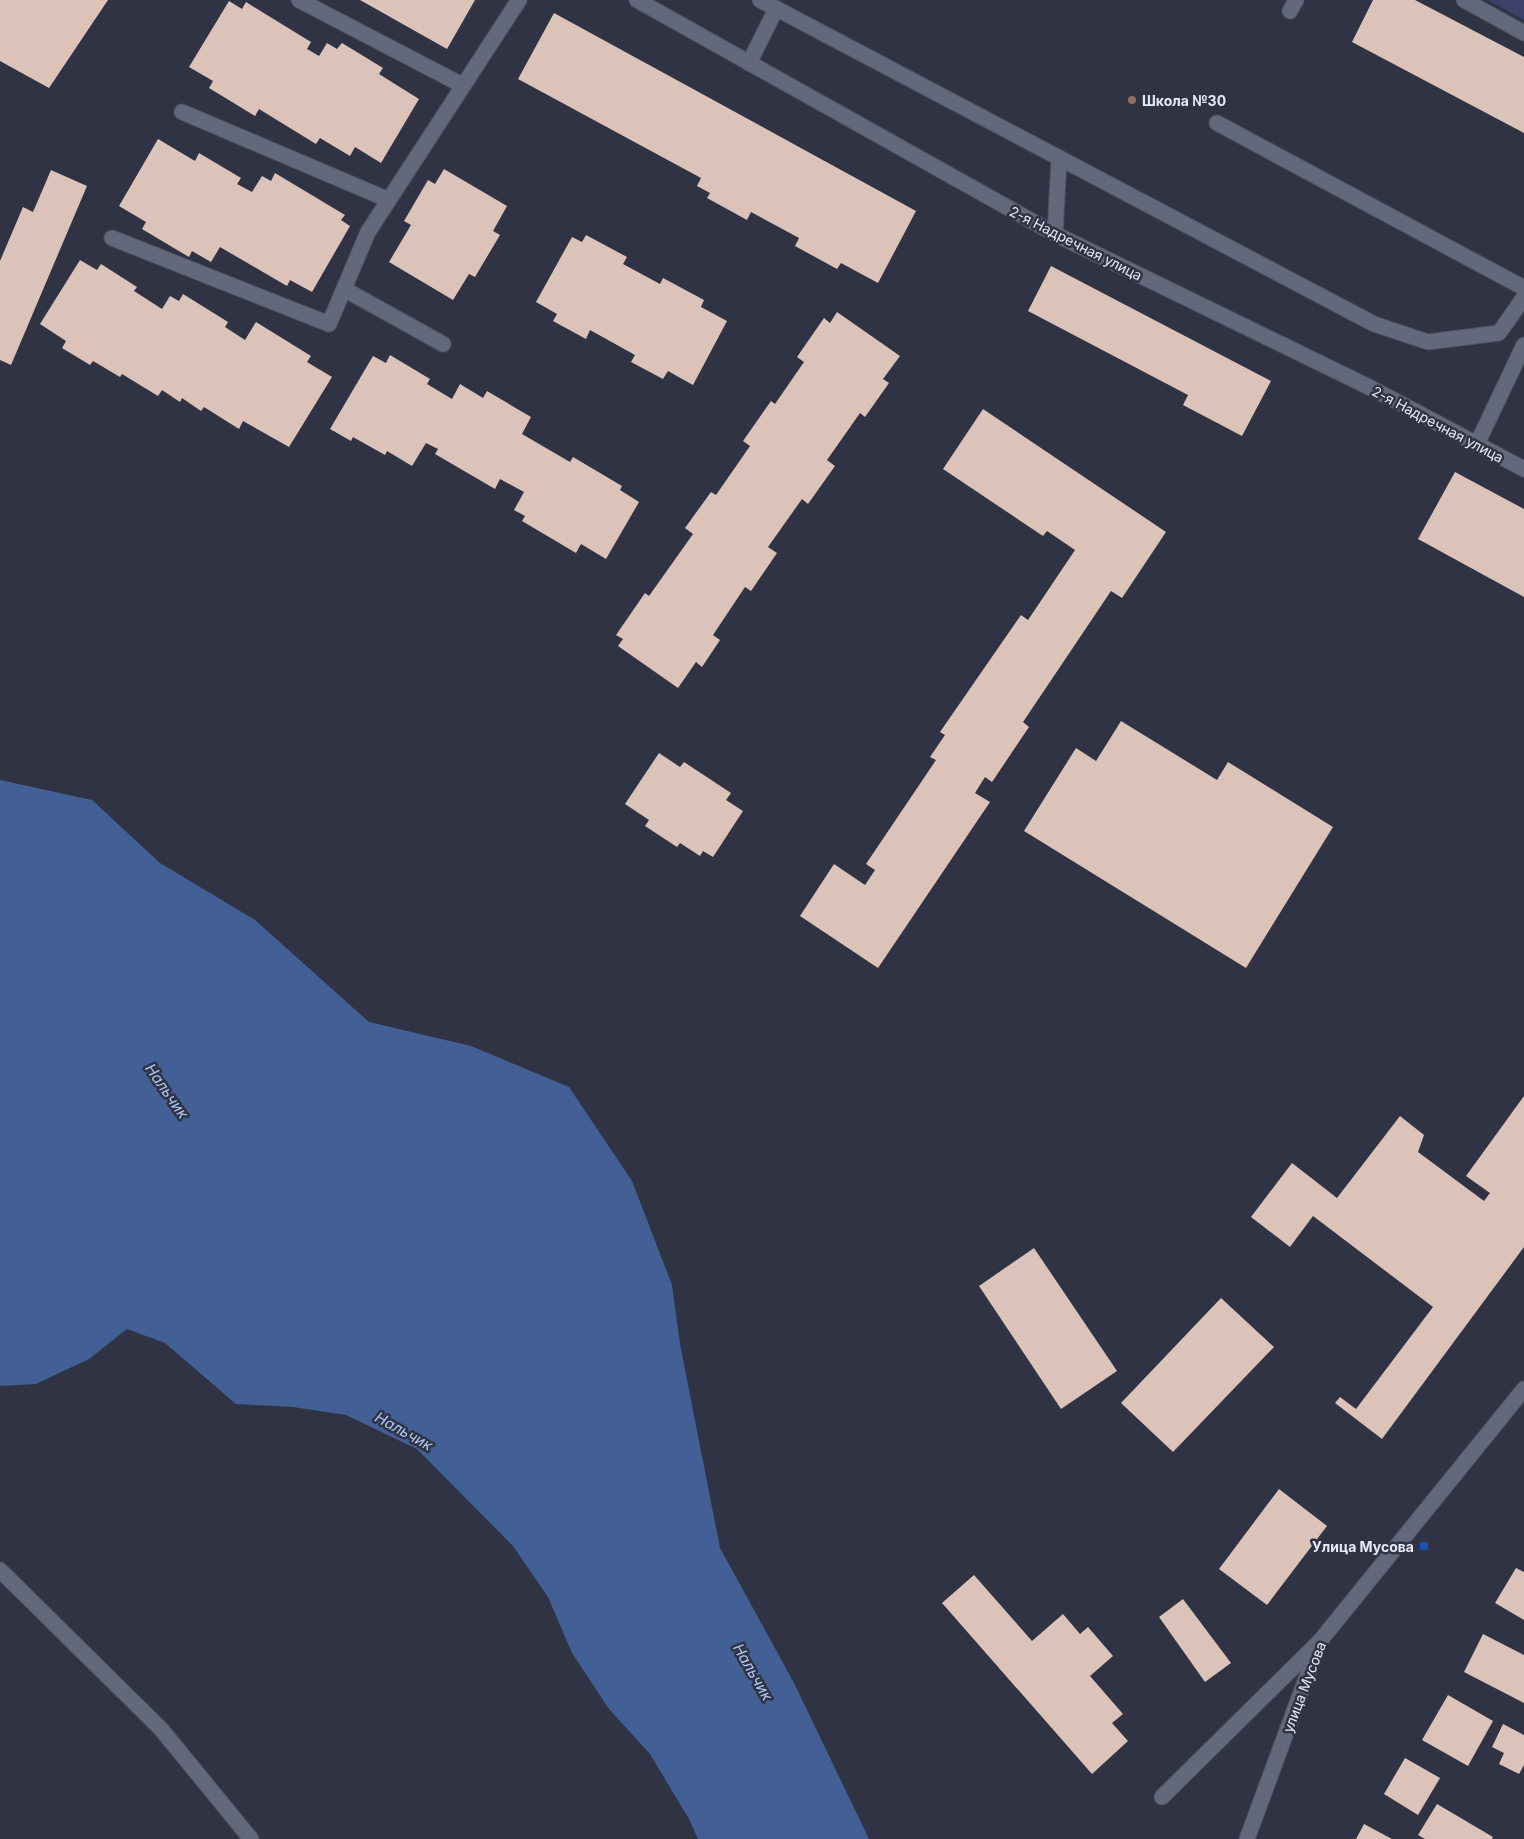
<svg xmlns="http://www.w3.org/2000/svg" width="1524" height="1839" viewBox="0 0 1524 1839" font-family="Inter,sans-serif">
<style>
.green{fill:#3c4267}
.water{fill:#426095}
.building{fill:#dcc3ba}
.lines{fill:none;stroke-linecap:round;stroke-linejoin:round}
.lane-casing{stroke:#4e515f;stroke-width:17}
.street-casing{stroke:#4e515f;stroke-width:17}
.lane{stroke:#64687b;stroke-width:15}
.street{stroke:#64687b;stroke-width:15}
.education-dot{fill:#8d6e63;stroke:#303344;stroke-width:2}
.transit-dot{fill:#1a4fb4;stroke:#303344;stroke-width:2}
.labels{text-anchor:middle;dominant-baseline:central;stroke-width:5;stroke-linejoin:round;paint-order:stroke}
.poi-label{font-size:14px;font-weight:bold;fill:#e7eaf5;stroke:#303344;text-anchor:start}
.street-label{font-size:14px;fill:#e7eaf5;stroke:#303344}
.water-label{font-size:15px;font-style:italic;fill:#adc8f8;stroke:#303344}
</style>
<rect width="100%" height="100%" fill="#303344"/>
<path class="green" d="M 1488,0 L 1524,0 L 1524,20 Z"/>
<path class="water" d="M 0,780 L 92,800 L 160,863 L 255,920 L 369,1022 L 471,1046 L 569,1087 L 632,1181 L 672,1285 L 680,1344 L 720,1548 L 794,1683 L 869,1839 L 698,1839 L 689,1819 L 650,1754 L 609,1709 L 572,1653 L 548,1597 L 513,1546 L 417,1449 L 346,1415 L 293,1407 L 236,1404 L 165,1343 L 127,1329 L 89,1359 L 36,1384 L 0,1386 Z"/>
<path class="building" d="M 0,0 L 108,0 L 49,88 L 0,61 Z
M 360,0 L 475,0 L 447,49 Z
M 1373,0 L 1415,0 L 1524,57 L 1524,133 L 1352,42 Z
M 229,1 L 242,9 L 246,2 L 311,42 L 307,49 L 319,56 L 327,43 L 337,49 L 342,43 L 383,68 L 379,74 L 419,99 L 381,163 L 355,147 L 350,156 L 320,138 L 316,144 L 259,109 L 255,116 L 209,88 L 213,81 L 189,67 Z
M 554,13 L 916,211 L 878,283 L 841,263 L 837,269 L 795,246 L 799,238 L 751,212 L 747,220 L 707,198 L 710,193 L 697,186 L 701,178 L 518,79 Z
M 158,139 L 195,161 L 199,153 L 241,178 L 237,184 L 252,192 L 262,176 L 271,181 L 275,173 L 345,215 L 341,220 L 350,226 L 312,292 L 290,280 L 287,286 L 220,247 L 211,262 L 192,251 L 189,257 L 142,229 L 146,222 L 119,206 Z
M 444,169 L 507,206 L 493,231 L 500,235 L 475,277 L 469,274 L 453,300 L 389,262 L 411,225 L 404,221 L 428,180 L 435,184 Z
M 51,170 L 87,186 L 11,365 L 0,360 L 0,261 L 23,207 L 33,212 Z
M 586,235 L 627,257 L 623,264 L 660,284 L 663,278 L 704,300 L 701,307 L 727,321 L 693,385 L 668,371 L 663,379 L 631,362 L 635,355 L 590,330 L 586,339 L 553,321 L 557,314 L 536,302 L 572,237 L 582,242 Z
M 80,260 L 97,270 L 101,264 L 137,287 L 134,291 L 162,309 L 170,296 L 179,301 L 183,294 L 228,322 L 225,327 L 245,340 L 256,322 L 311,356 L 307,362 L 332,377 L 289,447 L 243,421 L 239,429 L 204,407 L 201,411 L 182,398 L 180,402 L 162,390 L 158,396 L 122,374 L 120,377 L 93,361 L 90,365 L 62,348 L 66,341 L 40,324 Z
M 1051,266 L 1271,381 L 1242,436 L 1183,405 L 1188,395 L 1028,311 Z
M 837,312 L 900,356 L 883,379 L 889,383 L 865,417 L 860,413 L 827,460 L 835,466 L 808,504 L 802,499 L 768,547 L 777,553 L 751,591 L 745,587 L 713,635 L 720,640 L 702,667 L 696,662 L 678,688 L 618,646 L 623,639 L 616,635 L 645,593 L 649,596 L 693,534 L 685,528 L 711,492 L 716,495 L 750,446 L 743,441 L 771,401 L 775,404 L 804,362 L 797,357 L 824,318 L 830,323 Z
M 390,355 L 430,379 L 427,384 L 452,399 L 460,384 L 483,398 L 487,391 L 531,417 L 522,434 L 570,462 L 573,457 L 622,486 L 620,490 L 639,502 L 606,559 L 581,544 L 576,553 L 522,521 L 525,516 L 514,510 L 524,492 L 500,479 L 495,489 L 435,454 L 438,449 L 426,443 L 412,466 L 387,451 L 385,455 L 353,437 L 351,441 L 330,429 L 373,356 L 386,363 Z
M 983,409 L 1166,532 L 1122,598 L 1111,591 L 1023,722 L 1029,727 L 992,782 L 985,777 L 975,793 L 990,802 L 878,968 L 800,916 L 834,864 L 865,885 L 875,870 L 866,864 L 936,760 L 930,757 L 945,735 L 940,732 L 1021,615 L 1028,620 L 1075,550 L 1047,531 L 1043,536 L 943,469 Z
M 1455,472 L 1524,509 L 1524,597 L 1418,539 Z
M 1121,721 L 1217,780 L 1228,762 L 1333,827 L 1246,968 L 1024,831 L 1076,748 L 1096,761 Z
M 659,753 L 680,767 L 684,762 L 731,793 L 726,800 L 743,811 L 713,857 L 703,851 L 700,856 L 680,843 L 677,847 L 645,826 L 649,820 L 625,804 Z
M 1524,1096 L 1524,1247 L 1382,1439 L 1335,1403 L 1340,1397 L 1356,1409 L 1433,1307 L 1313,1216 L 1290,1247 L 1251,1217 L 1292,1163 L 1337,1198 L 1400,1116 L 1424,1135 L 1418,1152 L 1484,1201 L 1490,1193 L 1466,1176 Z
M 1034,1248 L 1117,1371 L 1061,1409 L 979,1286 Z
M 1221,1298 L 1274,1347 L 1173,1452 L 1121,1403 Z
M 1279,1489 L 1327,1526 L 1267,1605 L 1219,1569 Z
M 1516,1568 L 1524,1572 L 1524,1620 L 1495,1603 Z
M 974,1575 L 1032,1641 L 1063,1614 L 1080,1634 L 1088,1627 L 1113,1656 L 1090,1676 L 1123,1714 L 1112,1723 L 1128,1741 L 1092,1774 L 942,1603 Z
M 1183,1599 L 1231,1663 L 1205,1682 L 1159,1617 Z
M 1483,1634 L 1524,1655 L 1524,1703 L 1464,1672 Z
M 1448,1695 L 1493,1721 L 1468,1766 L 1422,1740 Z
M 1503,1724 L 1524,1735 L 1524,1765 L 1519,1774 L 1499,1764 L 1504,1753 L 1492,1747 Z
M 1405,1758 L 1440,1778 L 1418,1815 L 1384,1794 Z
M 1437,1804 L 1493,1837 L 1492,1839 L 1425,1839 L 1418,1835 Z
M 1364,1824 L 1392,1839 L 1356,1839 Z"/>
<g class="lines">
<g class="lane-casing">
<path id="lane" d="M 299,0 L 462,85
M 760,0 L 1374,324 L 1428,342 L 1499,333 L 1524,297
M 1464,0 L 1524,33
M 1290,11 L 1296,0
M 749,63 L 776,9
M 182,112 L 389,200
M 1217,123 L 1524,288
M 1055,234 L 1059,159
M 112,238 L 329,324 L 368,232 L 519,0
M 344,289 L 443,344
M 0,1570 L 161,1729 L 251,1839
M 1162,1797 L 1320,1641"/>
</g>
<g class="street-casing">
<path id="street" d="M 637,0 L 1055,234 L 1371,388 L 1524,469
M 1477,444 L 1524,345
M 1247,1839 L 1320,1641 L 1524,1389"/>
</g>
<use href="#lane" class="lane"/>
<use href="#street" class="street"/>
</g>
<circle class="education-dot" cx="1132" cy="100" r="5"/>
<rect class="transit-dot" x="1419" y="1541" width="10" height="10" rx="2.5"/>
<g class="labels">
<g class="poi-label">
<text x="1142" y="100">Школа №30</text>
<text x="1414" y="1546" text-anchor="end">Улица Мусова</text>
</g>
<g class="street-label">
<text transform="translate(1076 243) rotate(27)">2-я Надречная улица</text>
<text transform="translate(1438 424) rotate(28)">2-я Надречная улица</text>
<text transform="translate(1304 1687) rotate(-69)">улица Мусова</text>
</g>
<g class="water-label">
<text transform="translate(167 1091) rotate(55)">Нальчик</text>
<text transform="translate(404 1431) rotate(29)">Нальчик</text>
<text transform="translate(753 1672) rotate(60)">Нальчик</text>
</g>
</g>
</svg>
